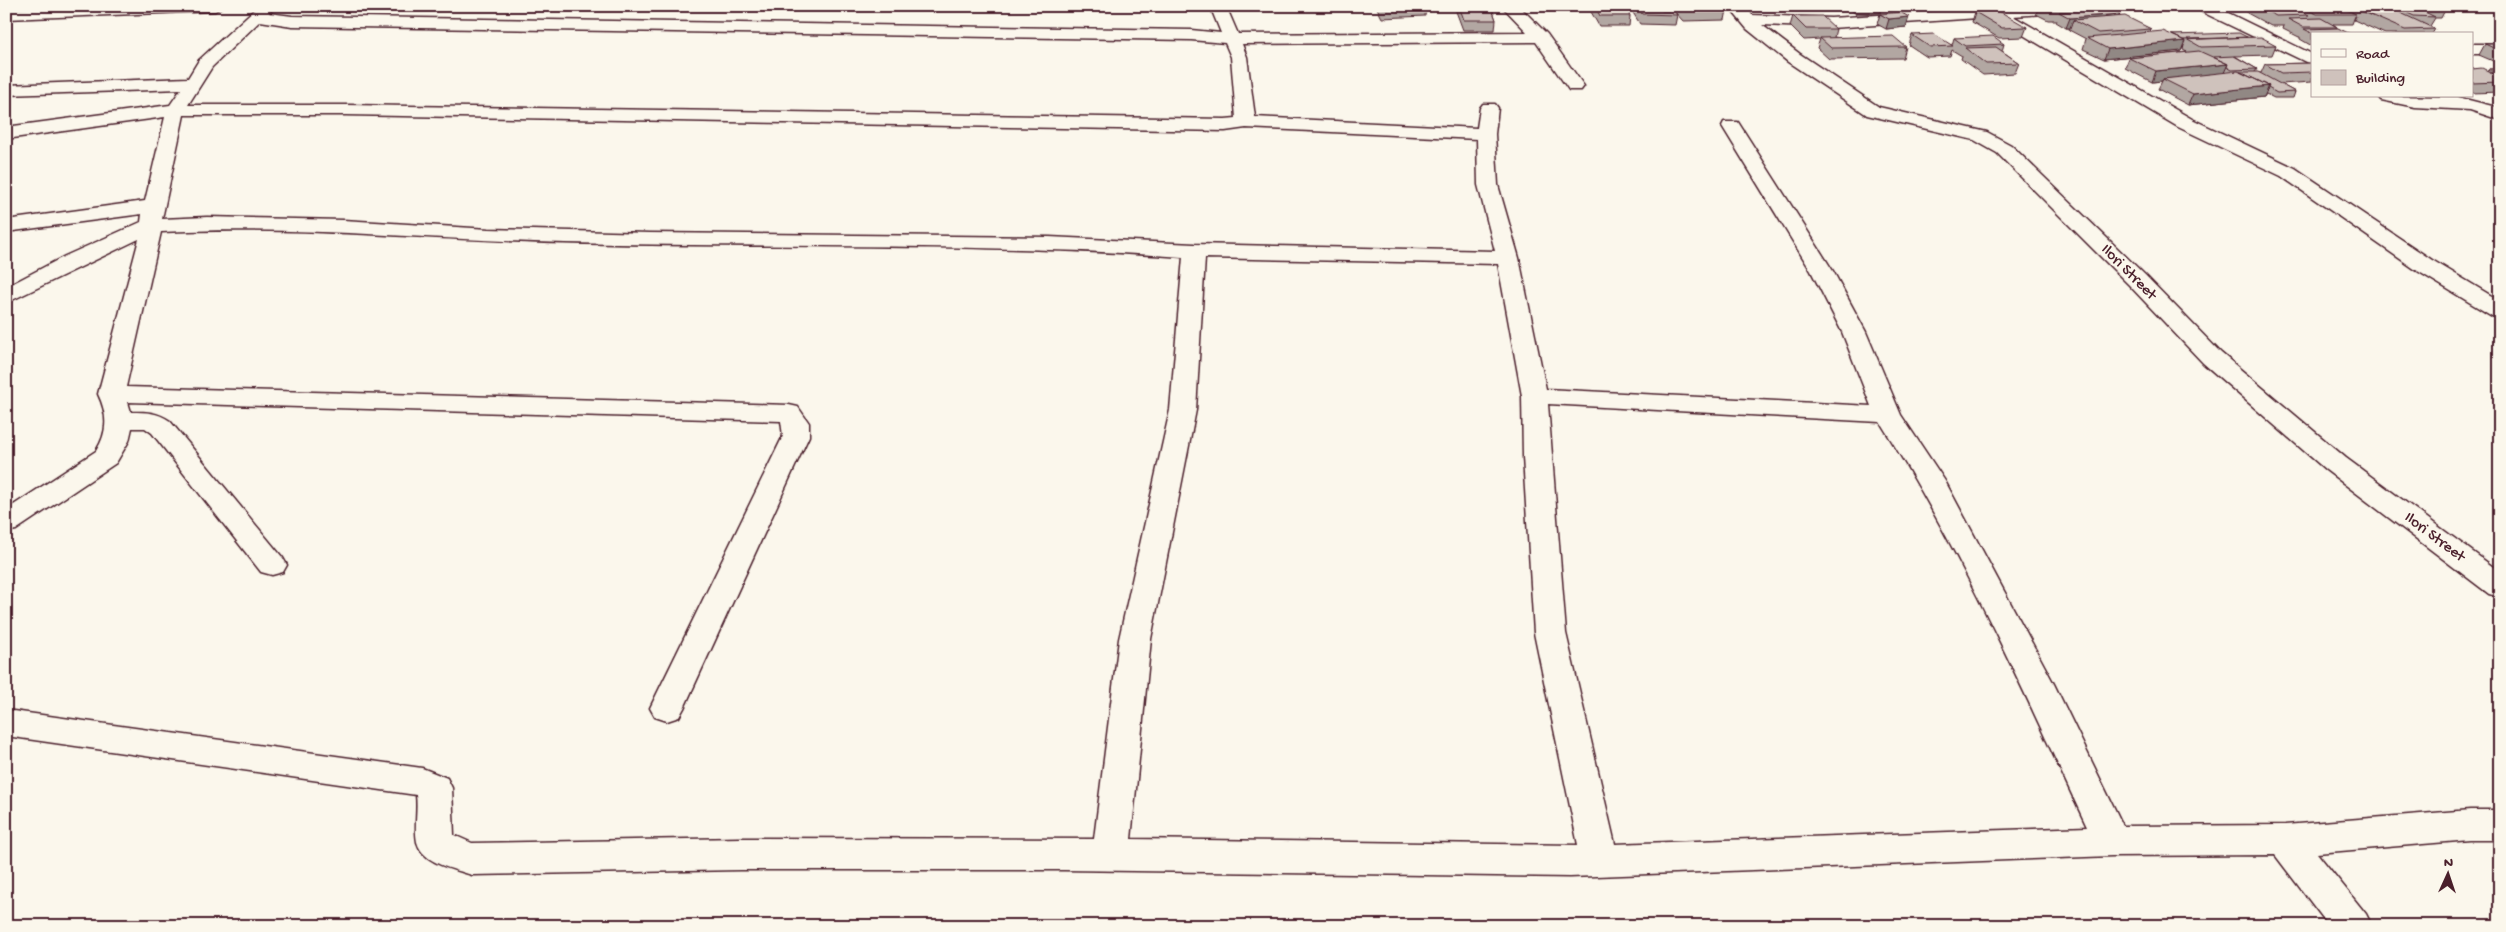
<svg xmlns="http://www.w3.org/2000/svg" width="2506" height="932" viewBox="0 0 2506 932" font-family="'Gochi Hand',sans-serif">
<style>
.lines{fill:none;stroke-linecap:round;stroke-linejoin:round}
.minor-casing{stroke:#4a1f2b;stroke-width:3}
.minor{fill:#fbf7ec;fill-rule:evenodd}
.wall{fill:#b2a7a2;stroke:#4a1f2b}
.shaded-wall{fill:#918884;stroke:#4a1f2b}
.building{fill:#cfc2bc;stroke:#4a1f2b}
.labels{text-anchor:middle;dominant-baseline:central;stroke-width:4;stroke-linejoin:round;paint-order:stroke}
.street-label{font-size:16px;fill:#4a1f2b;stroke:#fbf7ec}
</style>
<rect width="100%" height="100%" fill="#fbf7ec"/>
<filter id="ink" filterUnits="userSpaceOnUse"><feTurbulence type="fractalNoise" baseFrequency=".02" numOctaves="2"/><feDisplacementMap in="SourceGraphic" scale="10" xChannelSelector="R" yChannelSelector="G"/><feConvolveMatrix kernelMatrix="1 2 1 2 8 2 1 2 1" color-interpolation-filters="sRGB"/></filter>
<g filter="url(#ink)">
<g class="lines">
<g class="minor-casing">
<path id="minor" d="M 86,6 L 223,6 L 215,11 L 6,19 L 6,9 Z
M 258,6 L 275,6 L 269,13 L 292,16 L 1191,30 L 1221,33 L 1210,6 L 1226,6 L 1238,34 L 1527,32 L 1502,6 L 1519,6 L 1547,34 L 1584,86 L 1581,90 L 1569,90 L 1536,42 L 1242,44 L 1247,57 L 1255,117 L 1477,128 L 1480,108 L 1483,104 L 1495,104 L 1498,108 L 1495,134 L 1498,185 L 1519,258 L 1546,389 L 1871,406 L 1842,332 L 1811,271 L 1722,126 L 1724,122 L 1738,122 L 1833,271 L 1866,332 L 1901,415 L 1945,481 L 2054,684 L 2123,826 L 2285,825 L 2470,810 L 2500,810 L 2500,840 L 2470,840 L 2317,853 L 2366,914 L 2372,926 L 2329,926 L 2275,855 L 2112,856 L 1570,877 L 1064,870 L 740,870 L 472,875 C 454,869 423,864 417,842 C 414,827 418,810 416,795 L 6,736 L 6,710 L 422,768 L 447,778 L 452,788 L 454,835 L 472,843 L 740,838 L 1094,839 L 1119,639 L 1170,410 L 1183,257 C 1138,254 1094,251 1049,250 C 888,244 727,247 566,243 C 431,240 296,225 161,232 L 126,387 L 789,405 L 798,407 L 809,423 L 809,436 L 684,708 L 679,717 L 667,721 L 655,717 L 650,708 L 783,436 L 781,421 L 128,402 L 131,412 C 147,412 157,412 170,421 L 283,558 L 287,565 L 283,572 L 272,575 L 261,572 L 152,433 L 145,428 L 132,428 L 129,441 L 116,463 L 16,530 L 6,532 L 6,510 L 96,451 C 108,432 108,415 98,394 L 139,239 L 6,303 L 6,287 L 65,256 L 141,222 L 142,214 L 6,232 L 6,220 L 145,201 L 165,117 L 6,139 L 6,127 L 170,105 L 181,89 L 6,95 L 6,85 L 188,78 L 199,60 ZM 260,21 L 292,26 L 1191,40 L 1225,43 L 1231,57 L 1236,118 L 1225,119 L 346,105 L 188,105 L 212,67 ZM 184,115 L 346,115 L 1225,131 L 1246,128 L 1477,139 L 1478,185 L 1495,251 L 1194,244 L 1049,237 L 650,233 L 489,229 L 343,220 L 207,217 L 162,219 ZM 1205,258 L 1498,264 L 1522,396 L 1523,457 L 1534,633 L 1578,845 L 1131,839 L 1151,639 L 1196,410 ZM 1548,404 L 1880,422 C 1961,550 2023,690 2087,827 L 1615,844 L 1566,633 Z
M 1728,6 L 1745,6 L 1752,15 L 1831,18 L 2018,6 L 2102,6 L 2094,11 L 2013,16 L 2192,119 L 2295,168 L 2432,260 L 2500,301 L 2500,318 L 2492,316 L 2416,270 L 2281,176 L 2178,127 L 1993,17 L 1831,28 L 1762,25 L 1800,54 L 1879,107 L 1987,132 L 2011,145 L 2145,275 L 2221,353 L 2346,458 L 2500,572 L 2500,597 L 2489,594 L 2326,470 L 2203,363 L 2129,285 L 1997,153 L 1974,140 L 1867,115 L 1788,62 L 1747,29 Z
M 2193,6 L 2214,6 L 2312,54 L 2312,65 L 2196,9 Z
M 2472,44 L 2500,44 L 2500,54 L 2472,54 Z
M 2378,96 L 2457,97 L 2500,108 L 2500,120 L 2470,110 L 2415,107 L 2381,100 Z"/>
</g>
<use href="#minor" class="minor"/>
</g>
<path class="wall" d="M 1376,6 L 1426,6 L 1425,16 L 1382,18 Z
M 1454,6 L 1491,6 L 1496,20 L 1495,30 L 1463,30 Z
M 1591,6 L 1625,6 L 1630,16 L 1629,26 L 1599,26 L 1590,10 Z
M 1633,6 L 1723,6 L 1727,10 L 1725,20 L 1683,21 L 1674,11 L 1677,15 L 1675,25 L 1640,24 L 1632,11 Z
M 1846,6 L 1882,6 L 1880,13 L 1856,14 Z
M 1898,6 L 1918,6 L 1917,9 L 1904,10 Z
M 2039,6 L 2105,6 L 2105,9 L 2119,16 L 2151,29 L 2150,32 L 2172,35 L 2247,37 L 2276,45 L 2272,55 L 2235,56 L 2257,69 L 2255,72 L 2261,73 L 2265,64 L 2312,63 L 2312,82 L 2280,84 L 2295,92 L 2293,98 L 2274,98 L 2266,94 L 2264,97 L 2188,105 L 2158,89 L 2162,81 L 2152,82 L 2125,68 L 2129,58 L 2187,52 L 2183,50 L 2184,45 L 2181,51 L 2104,59 L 2083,49 L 2086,39 L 2069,30 L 2070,28 L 2066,28 L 2056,22 L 2057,20 L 2048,20 L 2036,14 Z
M 2250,6 L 2441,6 L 2446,8 L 2441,18 L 2435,18 L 2430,26 L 2435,29 L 2432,34 L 2385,34 L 2354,20 L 2356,16 L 2355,16 L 2352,24 L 2333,24 L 2337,27 L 2337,28 L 2350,34 L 2312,34 L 2312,46 L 2300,39 L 2300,37 L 2299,37 L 2283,29 L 2284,26 L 2271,26 L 2247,13 Z
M 1975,12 L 2027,27 L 2023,37 L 1999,38 L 1972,22 Z
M 1880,14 L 1906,27 L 1886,29 L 1877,24 Z
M 1793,16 L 1836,29 L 1834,37 L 1906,47 L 1903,58 L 1829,59 L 1817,48 L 1820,39 L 1804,40 L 1790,26 Z
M 1912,35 L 1952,45 L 1954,38 L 2004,44 L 2002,51 L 2019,63 L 2015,73 L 1983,75 L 1961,59 L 1962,56 L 1952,50 L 1950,56 L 1927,57 L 1909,45 Z
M 2485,44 L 2500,44 L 2500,64 L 2479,55 Z
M 2472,69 L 2487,71 L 2488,69 L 2500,69 L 2500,92 L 2472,93 Z"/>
<path class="shaded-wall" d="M 2120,14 L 2116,24 L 2073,20 L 2070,28 L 2066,28 L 2070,18 Z
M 1909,17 L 1906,27 L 1886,29 L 1889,19 Z
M 2185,41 L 2181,51 L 2104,59 L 2108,49 Z
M 2228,64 L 2223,75 L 2163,79 L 2162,81 L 2152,82 L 2156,71 Z
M 2269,86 L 2264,97 L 2188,105 L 2193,94 Z"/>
<path class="building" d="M 1382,6 L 1426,6 L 1383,8 Z
M 1459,6 L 1491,6 L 1496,20 L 1464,20 Z
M 1595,6 L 1625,6 L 1630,16 L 1600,16 Z
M 1637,6 L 1659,6 L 1662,11 L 1669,11 L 1667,8 L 1673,9 L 1677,15 L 1642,14 Z
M 1681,6 L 1723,6 L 1727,10 L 1685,11 Z
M 2044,6 L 2106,6 L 2052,10 Z
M 2257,6 L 2291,6 L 2309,15 L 2276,16 Z
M 2300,6 L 2338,6 L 2356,14 L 2317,14 Z
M 2393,6 L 2413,6 L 2435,17 L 2414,16 Z
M 2425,6 L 2441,6 L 2446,8 L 2428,8 Z
M 2109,8 L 2120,14 L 2070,18 L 2059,12 Z
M 2390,8 L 2435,29 L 2405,30 L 2359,10 Z
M 1999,11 L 2027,27 L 2002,28 L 1975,12 Z
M 1900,12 L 1909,17 L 1889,19 L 1880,14 Z
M 1793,16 L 1822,16 L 1836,29 L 1806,29 Z
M 2125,16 L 2151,29 L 2098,33 L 2073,20 Z
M 2321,18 L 2337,27 L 2303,27 L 2288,19 Z
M 2338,28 L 2350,34 L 2314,34 L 2304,29 Z
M 2163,31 L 2185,41 L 2108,49 L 2087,38 Z
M 2239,33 L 2247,37 L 2183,40 L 2172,35 Z
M 1934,34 L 1953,46 L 1930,47 L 1912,35 Z
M 1893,36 L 1906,47 L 1831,48 L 1820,38 Z
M 1993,36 L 2004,44 L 1965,46 L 1954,38 Z
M 2261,37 L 2276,45 L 2201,47 L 2187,39 Z
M 2485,44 L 2500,44 L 2500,51 Z
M 1996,47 L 2019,63 L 1986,64 L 1965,48 Z
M 2199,51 L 2228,64 L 2156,71 L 2129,58 Z
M 2234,56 L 2257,69 L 2232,70 L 2227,67 L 2228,64 L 2213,57 Z
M 2312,63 L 2312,72 L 2281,73 L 2265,64 Z
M 2482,68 L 2500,77 L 2500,82 L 2472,83 L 2472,69 Z
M 2488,69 L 2500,69 L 2500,75 Z
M 2238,71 L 2269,86 L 2193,94 L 2163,79 Z
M 2240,72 L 2258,72 L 2295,92 L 2277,93 L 2268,88 L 2269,86 Z"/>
</g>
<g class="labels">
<g class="street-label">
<text transform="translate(2128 273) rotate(45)">Ilori Street</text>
<text transform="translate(2434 538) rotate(37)">Ilori Street</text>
</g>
</g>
<rect width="2506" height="932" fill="none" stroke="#fbf7ec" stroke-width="25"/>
<rect x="12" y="12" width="2481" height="907" fill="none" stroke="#4a1f2b" stroke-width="2" filter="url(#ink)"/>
<rect x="2311" y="32" width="162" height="65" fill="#fbf7ec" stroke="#b4a19f"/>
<rect x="2321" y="49" width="25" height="8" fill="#fbf7ec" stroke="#b4a19f"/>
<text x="2356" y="58" font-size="15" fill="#4a1f2b">Road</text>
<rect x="2321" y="70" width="25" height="15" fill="#cfc2bc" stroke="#b4a19f"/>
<text x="2356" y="82" font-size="15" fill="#4a1f2b">Building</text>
<g transform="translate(2448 874) rotate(3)" stroke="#fbf7ec" stroke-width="4" paint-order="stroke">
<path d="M0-4L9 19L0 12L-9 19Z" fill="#4a1f2b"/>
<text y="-8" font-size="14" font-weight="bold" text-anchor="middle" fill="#4a1f2b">N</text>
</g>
</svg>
